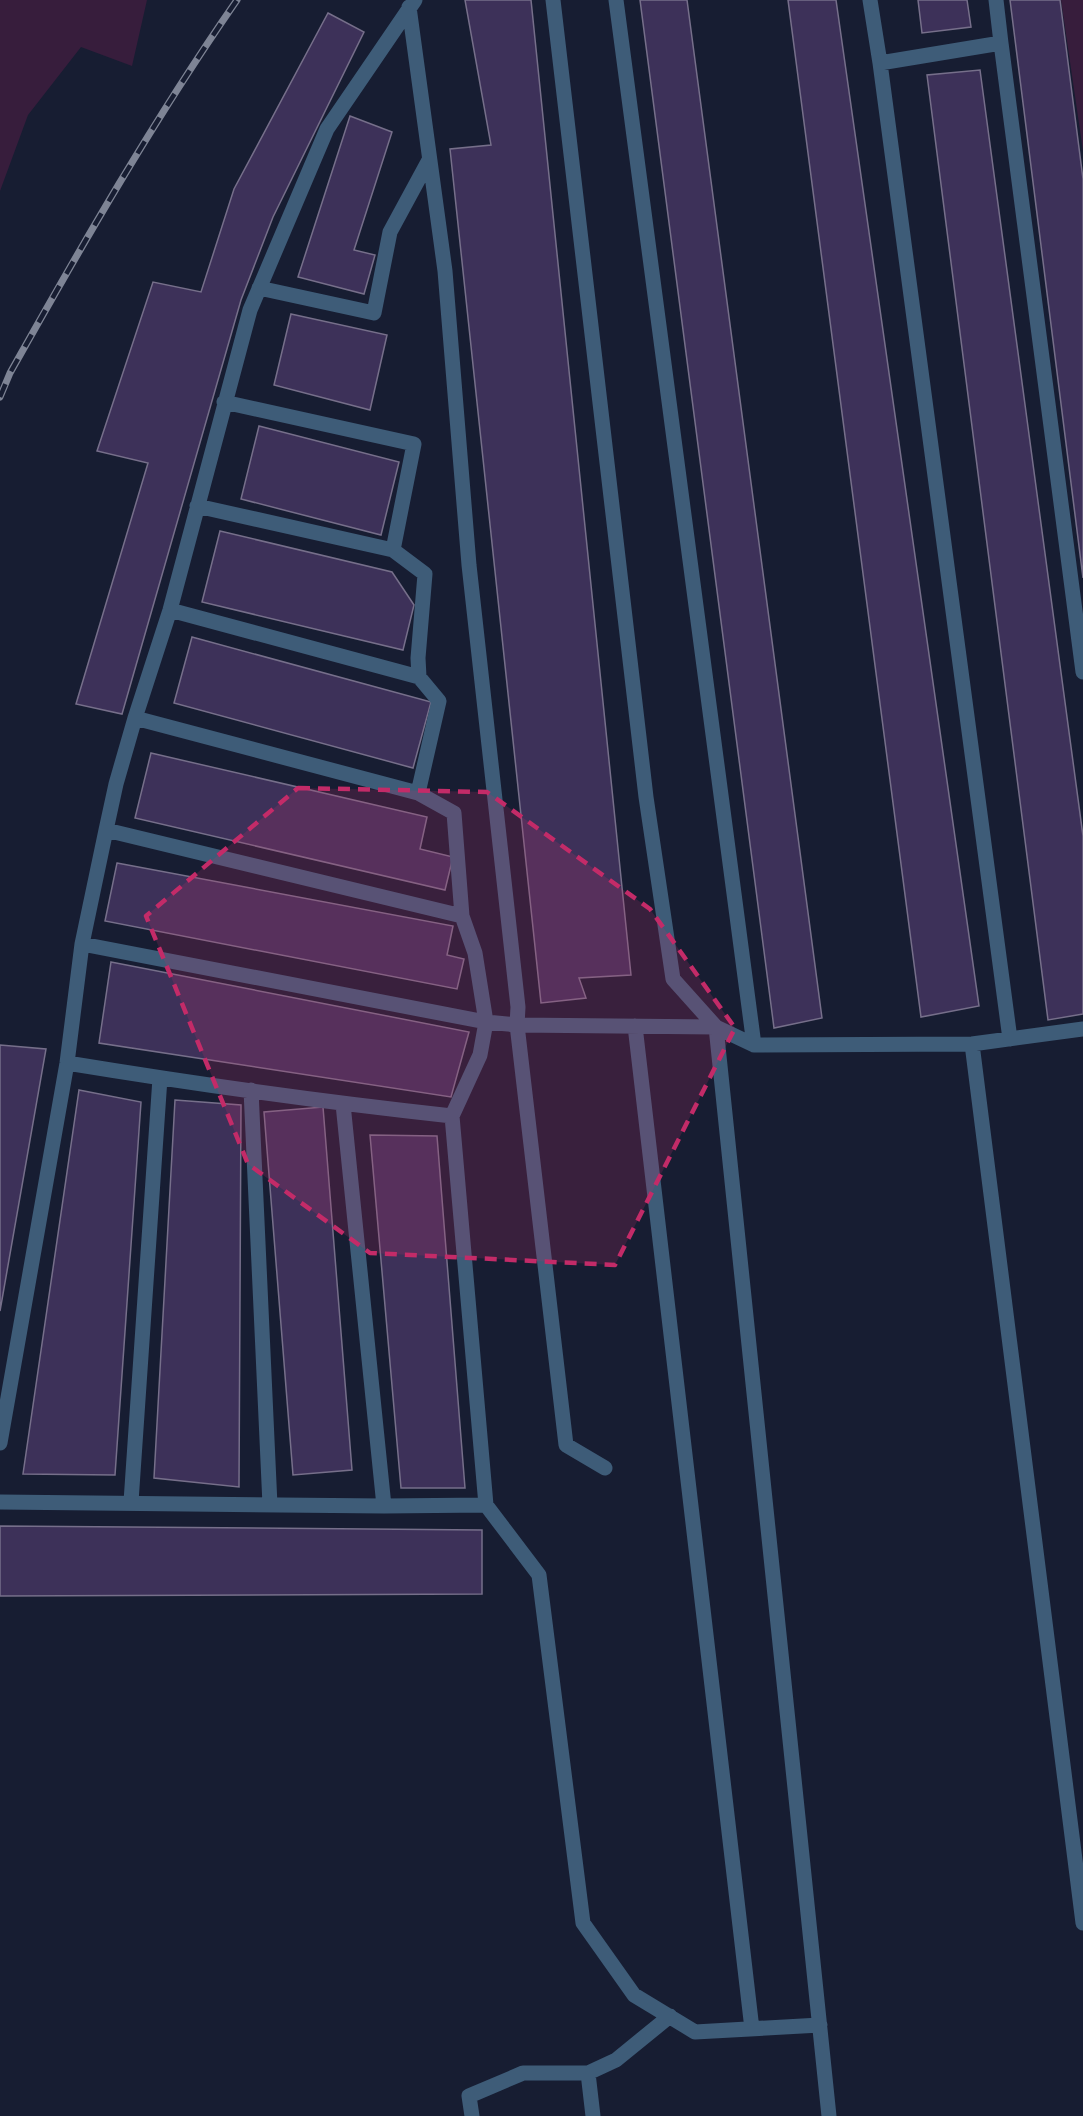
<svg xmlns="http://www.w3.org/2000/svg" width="1083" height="2116" viewBox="0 0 1083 2116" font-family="Inter,sans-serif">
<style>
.green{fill:#371d3c}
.building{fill:#3d3159;stroke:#766f8a;stroke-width:1.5}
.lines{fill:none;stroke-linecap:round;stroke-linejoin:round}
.minor{stroke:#3e5c78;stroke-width:15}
.rail-casing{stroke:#7e8495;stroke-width:7}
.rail{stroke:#171d32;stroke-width:4.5;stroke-dasharray:14;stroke-linecap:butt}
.marked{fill:#c32b68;fill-opacity:0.2;stroke:#c32b68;stroke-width:4.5;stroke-dasharray:12 8;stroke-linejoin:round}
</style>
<rect width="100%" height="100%" fill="#171d32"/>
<path class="green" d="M 0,0 L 147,0 L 132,66 L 81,47 L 28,115 L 0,191 Z
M 1061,0 L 1083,0 L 1083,151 Z"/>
<path class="building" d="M 465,0 L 531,0 L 631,975 L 579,978 L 586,998 L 541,1003 L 450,149 L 491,145 Z
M 640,0 L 687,0 L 822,1018 L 774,1028 Z
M 788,0 L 836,0 L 979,1006 L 921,1017 Z
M 918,0 L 967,0 L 971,27 L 922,33 Z
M 1010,0 L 1060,0 L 1083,179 L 1083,578 Z
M 328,13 L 364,32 L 273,217 L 241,300 L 122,714 L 76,704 L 148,463 L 97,451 L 153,282 L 201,292 L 234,189 Z
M 980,70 L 1083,836 L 1083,1014 L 1048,1020 L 927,75 Z
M 350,116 L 392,132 L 354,250 L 375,255 L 364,294 L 298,277 Z
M 291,314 L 387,335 L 370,410 L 274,385 Z
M 259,426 L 399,462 L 381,535 L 241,499 Z
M 220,531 L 392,572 L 414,605 L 403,650 L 202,602 Z
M 192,637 L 431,702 L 413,768 L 174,703 Z
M 151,753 L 427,817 L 420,849 L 453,857 L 445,890 L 135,818 Z
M 117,863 L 453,926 L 447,955 L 464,959 L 457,989 L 105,921 Z
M 111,962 L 469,1032 L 451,1097 L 99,1043 Z
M 0,1045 L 46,1049 L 0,1311 Z
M 79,1090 L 141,1102 L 115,1475 L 23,1474 Z
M 175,1100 L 241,1105 L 239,1487 L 154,1478 Z
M 323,1107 L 352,1470 L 293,1475 L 264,1112 Z
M 370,1135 L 437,1136 L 465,1488 L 401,1488 Z
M 0,1526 L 482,1530 L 482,1594 L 0,1596 Z"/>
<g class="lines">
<path class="minor" d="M 553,0 L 646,797 L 673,979 L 716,1027 L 829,2116
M 616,0 L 754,1045
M 870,0 L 880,63 L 1001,43 L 996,0
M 409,7 L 445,271 L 469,565 L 518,1007 L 517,1025 L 566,1445 L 605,1468
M 1001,43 L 1083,672
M 880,63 L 1010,1039
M 259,288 L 374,313 L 390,232 L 429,160
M 224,402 L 414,444 L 393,550 L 425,574 L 418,658 L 419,677 L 439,701 L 418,793 L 454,813 L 462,916 L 475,953 L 486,1022 L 480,1055 L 452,1116 L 486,1505
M 197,506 L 393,550
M 170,610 L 419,677
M 135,718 L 418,793
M 106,830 L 462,916
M 82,944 L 486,1022 L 517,1025 L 716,1027 L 754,1045 L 972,1044 L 1083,1029
M 635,1026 L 752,2029
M 972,1044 L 1083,1923
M 67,1063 C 195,1084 323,1102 452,1116
M 251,1090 L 270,1505
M 343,1104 L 384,1506
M 0,1443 L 67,1063 L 82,944 L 106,830 L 116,784 L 135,718 L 170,610 L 250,310 L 327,129 L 415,0
M 0,1502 L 384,1506 L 486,1505 L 539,1575 L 583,1923 L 634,1995 L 695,2032 L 820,2025
M 131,1502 L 160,1078
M 588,2073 L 616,2060 L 670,2016
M 472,2116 L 469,2096 L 523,2073 L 588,2073 L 593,2116"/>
<g class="rail-casing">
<path id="rail" d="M 0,397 L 10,373 C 82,245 153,121 237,0"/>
</g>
<use href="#rail" class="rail"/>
</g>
<path class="marked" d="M 298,788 L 487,792 L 650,909 L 735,1028 L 615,1265 L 370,1253 L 248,1164 L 146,916 Z"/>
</svg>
